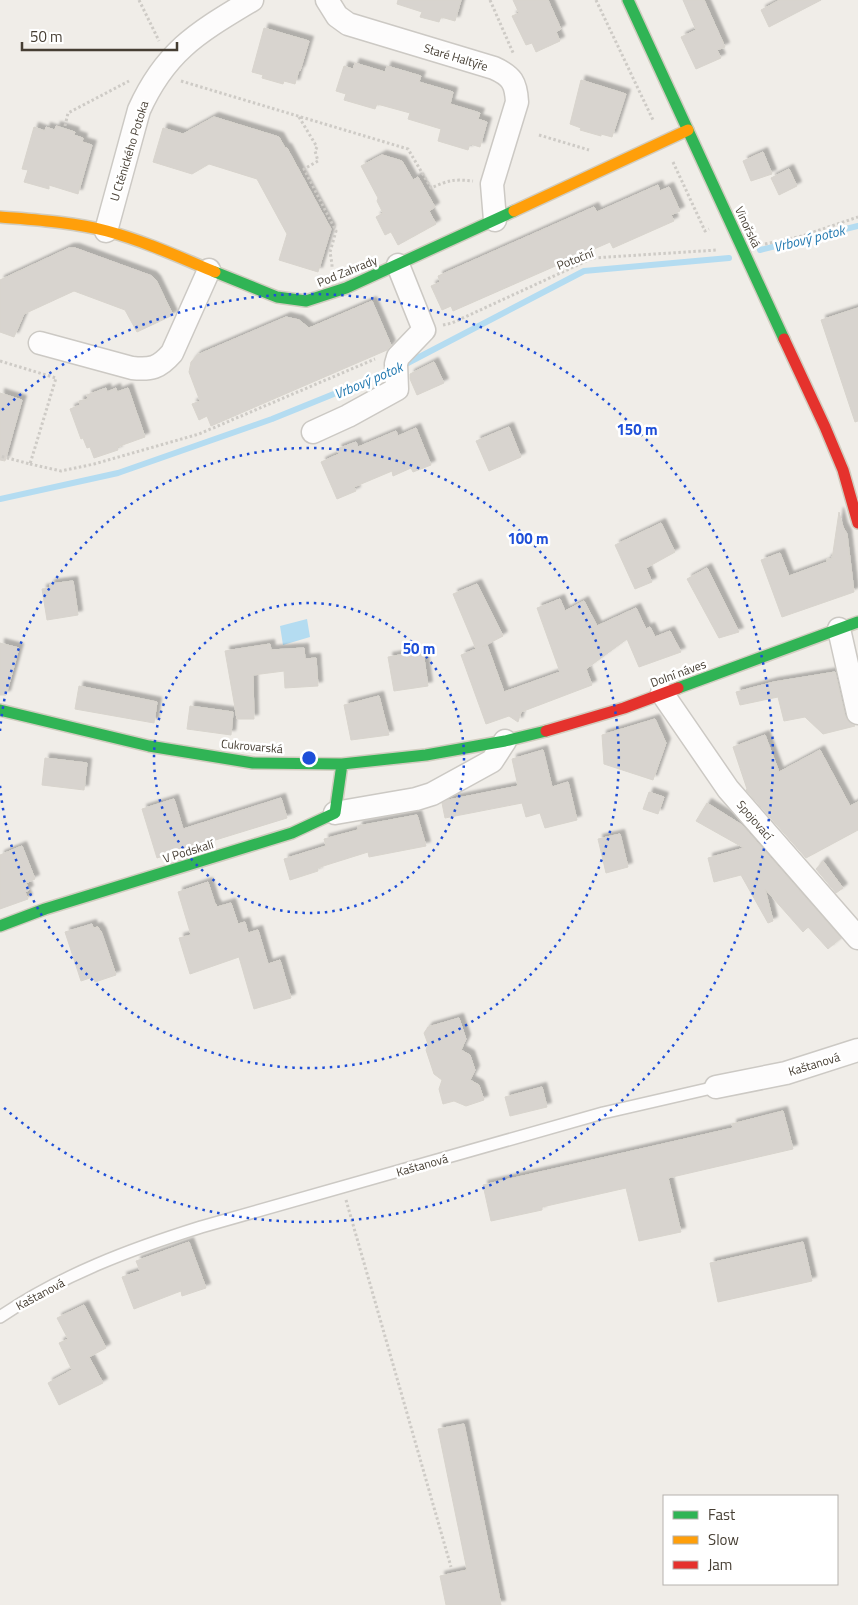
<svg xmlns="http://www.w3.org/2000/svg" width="858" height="1605" viewBox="0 0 858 1605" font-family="'Titillium Web',sans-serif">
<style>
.water{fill:#b4dcf1}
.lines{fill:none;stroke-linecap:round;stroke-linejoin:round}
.stream{stroke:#b4dcf1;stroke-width:6}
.building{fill:#d8d4cf;stroke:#d8d4cd;filter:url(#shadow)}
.lane-casing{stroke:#ccc9c4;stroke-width:14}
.street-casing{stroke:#ccc9c4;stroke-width:25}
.fast-casing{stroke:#d1ccbf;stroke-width:14}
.slow-casing{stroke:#d1ccbf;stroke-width:14}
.jam-casing{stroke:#d1ccbf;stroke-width:14}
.path{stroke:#cecbc6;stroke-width:3;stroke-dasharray:2.5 2.5;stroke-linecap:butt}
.lane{stroke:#fdfcfc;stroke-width:11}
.street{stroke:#fdfcfc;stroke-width:22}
.fast{stroke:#30b455;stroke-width:11}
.slow{stroke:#ff9f0a;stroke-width:11}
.jam{stroke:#e5322d;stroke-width:11}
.ring{fill:none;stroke:#1d4ed8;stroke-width:2.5;stroke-dasharray:2.5 5}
.labels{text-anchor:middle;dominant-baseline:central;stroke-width:5;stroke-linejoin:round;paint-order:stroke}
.street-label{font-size:12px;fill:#463e33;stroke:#fff}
.water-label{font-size:14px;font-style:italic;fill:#247ab1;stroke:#fff}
.centre{fill:#1d4ed8;stroke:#fff;stroke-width:2.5}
.ring-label{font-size:15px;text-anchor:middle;font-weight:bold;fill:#1d4ed8;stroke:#fff;stroke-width:5;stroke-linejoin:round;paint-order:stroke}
</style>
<defs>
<filter id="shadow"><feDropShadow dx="4.5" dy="-4.5" stdDeviation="1" flood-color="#0004"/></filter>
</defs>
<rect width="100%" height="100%" fill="#f0ede8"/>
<path class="water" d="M 307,619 L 310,637 L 283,645 L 280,626 Z"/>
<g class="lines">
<path class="stream" d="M 760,250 L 858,226
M 402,366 L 584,271 L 729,258
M 0,499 L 118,473 L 272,419 L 393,370"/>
</g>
<path class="building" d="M 398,0 L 461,0 L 455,21 L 441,17 L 439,22 L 420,17 L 422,12 L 397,4 Z
M 513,0 L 548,0 L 561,29 L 556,32 L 560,41 L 536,52 L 532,43 L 526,45 L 512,16 L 519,13 Z
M 683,0 L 704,0 L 725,47 L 717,50 L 721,58 L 696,69 L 681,37 L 696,30 Z
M 780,0 L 821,0 L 769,27 L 761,10 Z
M 264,28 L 309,41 L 300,71 L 299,70 L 295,84 L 284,81 L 283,84 L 262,78 L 263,75 L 252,72 Z
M 355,63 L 385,72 L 387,66 L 421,76 L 419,82 L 453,92 L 450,104 L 480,113 L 478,119 L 487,122 L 480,147 L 470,144 L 468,150 L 438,141 L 441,129 L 408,119 L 410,113 L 377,104 L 375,109 L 344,100 L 346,94 L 336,91 L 344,66 L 353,69 Z
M 581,80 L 626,94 L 612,137 L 601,134 L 601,136 L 580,130 L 581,128 L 570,124 Z
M 214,117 L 279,137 L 285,148 L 287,148 L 331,229 L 318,272 L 279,260 L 287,234 L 257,179 L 209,164 L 192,174 L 153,162 L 163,128 L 183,134 Z
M 56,126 L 75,132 L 74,135 L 83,138 L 82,142 L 92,145 L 78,194 L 49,185 L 49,189 L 24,182 L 28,170 L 22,169 L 34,127 L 45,131 L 46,127 L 55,130 Z
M 763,152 L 772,174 L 751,181 L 743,161 Z
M 382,155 L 402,161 L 413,180 L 418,177 L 435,207 L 429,211 L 436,224 L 398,245 L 391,232 L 385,235 L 376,217 L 383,213 L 377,201 L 378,198 L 361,166 Z
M 789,169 L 797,186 L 779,195 L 771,178 Z
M 658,185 L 660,191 L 669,187 L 680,211 L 671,215 L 674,221 L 613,248 L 610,242 L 453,311 L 451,306 L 442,310 L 431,286 L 440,282 L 438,276 L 594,207 L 597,212 Z
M 69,248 L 75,248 L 152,276 L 156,280 L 173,315 L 137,332 L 125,310 L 74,291 L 24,314 L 14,337 L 0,332 L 0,280 Z
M 372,301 L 391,345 L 387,350 L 211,426 L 207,416 L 199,420 L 192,404 L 200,401 L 189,372 L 191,362 L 197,355 L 286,317 L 299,320 L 309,328 Z
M 858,308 L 858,421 L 855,422 L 821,320 Z
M 434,362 L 444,383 L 417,395 L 410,379 L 410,374 Z
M 106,388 L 107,392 L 116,388 L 117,392 L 128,388 L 145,437 L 117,447 L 118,450 L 94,458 L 90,447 L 87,448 L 83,438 L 81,439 L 70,409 L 80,405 L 79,401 L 88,399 L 87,395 Z
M 0,393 L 22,400 L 5,461 L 0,460 Z
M 509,427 L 521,457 L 489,471 L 476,441 Z
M 416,428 L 431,465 L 413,472 L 411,468 L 393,476 L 392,471 L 354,487 L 356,491 L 337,499 L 321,462 L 339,454 L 337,449 L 356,442 L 358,447 L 396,431 L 398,436 Z
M 839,512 L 843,527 L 847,534 L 854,592 L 782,617 L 761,560 L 780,553 L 789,576 L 827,562 L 827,559 L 832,559 Z
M 661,523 L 675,552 L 646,568 L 652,582 L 635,589 L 615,545 Z
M 707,568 L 739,632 L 719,638 L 687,579 Z
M 73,581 L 78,615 L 47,620 L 42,589 L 50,588 L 50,584 Z
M 477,584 L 503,636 L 482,647 L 487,645 L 504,692 L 560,672 L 537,608 L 560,599 L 565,611 L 584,601 L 597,626 L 636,608 L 646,629 L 650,627 L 655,637 L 670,631 L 681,652 L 639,667 L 627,639 L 586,669 L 592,685 L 521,712 L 518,722 L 509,716 L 486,724 L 461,655 L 476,649 L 453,594 Z
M 0,643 L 19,648 L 6,695 L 0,695 Z
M 270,644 L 271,650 L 304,648 L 305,659 L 316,658 L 318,686 L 285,688 L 284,671 L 253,675 L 254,719 L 237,719 L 225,651 Z
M 423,651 L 428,686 L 394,691 L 388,657 Z
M 835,672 L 845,716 L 849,722 L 855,726 L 823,734 L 805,717 L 784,721 L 778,697 L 740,705 L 736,692 L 774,682 Z
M 79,686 L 157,702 L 154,723 L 75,709 Z
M 379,696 L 389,735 L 351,740 L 344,705 Z
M 190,706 L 233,712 L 231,735 L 187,729 Z
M 655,719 L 666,743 L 653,780 L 604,764 L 602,735 Z
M 765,735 L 779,772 L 820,750 L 850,806 L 858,802 L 858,830 L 806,858 L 746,790 L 747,789 L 733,747 Z
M 543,750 L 552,787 L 568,782 L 577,820 L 545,828 L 540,813 L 526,817 L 522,803 L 445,818 L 442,803 L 448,800 L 518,786 L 512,759 Z
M 45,758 L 87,763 L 84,790 L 42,785 Z
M 649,792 L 664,797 L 658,814 L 643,809 Z
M 281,798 L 287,818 L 157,858 L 142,809 L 174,799 L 183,829 Z
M 707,803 L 742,825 L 841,938 L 828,949 L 808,927 L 803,932 L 765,889 L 773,921 L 768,923 L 741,875 L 714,882 L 708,858 L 744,848 L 696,821 Z
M 417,815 L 426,846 L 369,857 L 368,852 L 317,868 L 318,871 L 290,880 L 284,859 L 326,846 L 324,839 L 358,830 L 358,826 Z
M 620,834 L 628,867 L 606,873 L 598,839 Z
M 22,846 L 35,879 L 26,883 L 29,890 L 25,892 L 28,899 L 0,909 L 0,855 Z
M 823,861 L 843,888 L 836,893 L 816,869 Z
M 208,882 L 215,904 L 216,904 L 217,907 L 231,903 L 238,924 L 245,922 L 248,933 L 258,930 L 268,964 L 280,960 L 291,998 L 254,1009 L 239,957 L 190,974 L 179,938 L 191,935 L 178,892 Z
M 92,924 L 93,928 L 98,927 L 100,931 L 101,931 L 116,975 L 95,982 L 93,977 L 81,981 L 65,932 Z
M 459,1018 L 466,1039 L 461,1050 L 470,1055 L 475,1070 L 470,1080 L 479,1085 L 484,1100 L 466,1106 L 454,1101 L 443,1104 L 439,1089 L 442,1080 L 434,1074 L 426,1050 L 428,1044 L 424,1033 L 428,1027 Z
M 542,1087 L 547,1107 L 510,1116 L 505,1097 Z
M 783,1111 L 793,1149 L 668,1178 L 681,1232 L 639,1241 L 626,1188 L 542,1207 L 542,1210 L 491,1221 L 483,1185 L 733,1128 L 732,1124 Z
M 189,1242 L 206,1288 L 182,1296 L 181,1291 L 134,1309 L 122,1277 L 140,1271 L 136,1261 Z
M 803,1242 L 812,1281 L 718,1302 L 710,1263 Z
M 84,1305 L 106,1348 L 89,1357 L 103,1383 L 59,1405 L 48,1383 L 72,1370 L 59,1343 L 68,1339 L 57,1318 Z
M 464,1424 L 488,1542 L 501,1605 L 446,1605 L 440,1576 L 467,1570 L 438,1429 Z"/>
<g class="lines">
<g class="lane-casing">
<path id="lane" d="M 0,1317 C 61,1275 131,1249 201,1227 L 603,1113 L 716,1087"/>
</g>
<g class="street-casing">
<path id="street" d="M 327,0 L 337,16 L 348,24 L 494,68 C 512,76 516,83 517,102 L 492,184 L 495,220
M 106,231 L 139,110 C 166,50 199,32 252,0
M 40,343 L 132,368 C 151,370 159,368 172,353 L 209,270
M 313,432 L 348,416 L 397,389 L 396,364 L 398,357 L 424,330 L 398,265
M 839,629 L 858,713
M 662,693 L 728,789 L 858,938
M 335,813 L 416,799 L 432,794 L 492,761 L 505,741
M 716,1087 L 786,1073 L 858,1050"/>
</g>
<g class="fast-casing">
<path id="fast" d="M 628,0 L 784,339
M 215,272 L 277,297 L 306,301 L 346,288 L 514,211
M 678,688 L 858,622
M 0,710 L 149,746 L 253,763 L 342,764 L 426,755 L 505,741 L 546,731
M 0,926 L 45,909 L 292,833 L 335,813 L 342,764"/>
</g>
<g class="slow-casing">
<path id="slow" d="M 514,211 L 688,130
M 0,217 C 36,220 72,222 107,231 C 144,241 179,257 215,272"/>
</g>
<g class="jam-casing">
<path id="jam" d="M 784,339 L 825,427 L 843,470 L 858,523
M 546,731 L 624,708 L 678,688"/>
</g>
<path class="path" d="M 139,0 L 159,41
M 490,0 L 514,55
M 596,0 L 653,120
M 181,81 L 408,149 L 431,188 C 449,180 453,179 473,181
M 299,117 L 317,147 L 315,151 L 318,161 L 304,169 L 336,231 L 330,252 L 332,264 L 332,268
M 65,126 L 68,113 L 129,81
M 539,135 L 589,150
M 673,162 L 705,231 L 709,229
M 765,244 L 802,236 L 858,217
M 443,325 L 452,323 L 593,258 L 717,250
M 0,361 L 56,378 L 30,464 L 0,456
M 30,464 L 61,471 L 94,464 L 199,434 L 375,359
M 346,1200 L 451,1567"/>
<use href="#lane" class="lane"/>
<use href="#street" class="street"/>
<use href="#fast" class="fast"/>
<use href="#slow" class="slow"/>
<use href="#jam" class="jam"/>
</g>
<g class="ring">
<circle cx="309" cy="758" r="155"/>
<path d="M0 731A310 310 0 1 1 0 785"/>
<path d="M2 410A464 464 0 1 1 2 1106"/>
</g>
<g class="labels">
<g class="street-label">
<text transform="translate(456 57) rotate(17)">Staré Haltýře</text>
<text transform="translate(129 151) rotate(-73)">U Ctěnického Potoka</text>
<text transform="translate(748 227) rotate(65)">Vinořská</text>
<text transform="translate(575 259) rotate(-21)">Potoční</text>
<text transform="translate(347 271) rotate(-22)">Pod Zahrady</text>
<text transform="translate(678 673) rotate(-20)">Dolní náves</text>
<text transform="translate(252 746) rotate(5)">Cukrovarská</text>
<text transform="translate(755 820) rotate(49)">Spojovací</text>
<text transform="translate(188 851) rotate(-17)">V Podskalí</text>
<text transform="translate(814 1064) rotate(-17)">Kaštanová</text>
<text transform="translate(422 1165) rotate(-16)">Kaštanová</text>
<text transform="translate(40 1294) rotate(-28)">Kaštanová</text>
</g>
<g class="water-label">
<text transform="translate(809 238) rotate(-14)">Vrbový potok</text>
<text transform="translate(368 380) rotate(-23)">Vrbový potok</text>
</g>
</g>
<circle cx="309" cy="758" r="8" class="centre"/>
<g class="ring-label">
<text x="637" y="435">150 m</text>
<text x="528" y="544">100 m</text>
<text x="419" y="654">50 m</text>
</g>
<rect x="663" y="1495" width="175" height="90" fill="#ffffff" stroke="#b5b2ad"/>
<rect x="673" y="1511" width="25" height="8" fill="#30b455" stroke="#b5b2ad"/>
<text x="708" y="1520" font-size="15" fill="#463e33">Fast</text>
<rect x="673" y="1536" width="25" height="8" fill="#ff9f0a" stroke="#b5b2ad"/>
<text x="708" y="1545" font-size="15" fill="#463e33">Slow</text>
<rect x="673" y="1561" width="25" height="8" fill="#e5322d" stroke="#b5b2ad"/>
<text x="708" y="1570" font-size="15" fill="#463e33">Jam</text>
<path d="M22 42v8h155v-8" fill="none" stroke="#463e33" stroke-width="2.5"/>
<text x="30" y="42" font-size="15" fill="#463e33" stroke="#ffffff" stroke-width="4" paint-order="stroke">50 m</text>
</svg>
